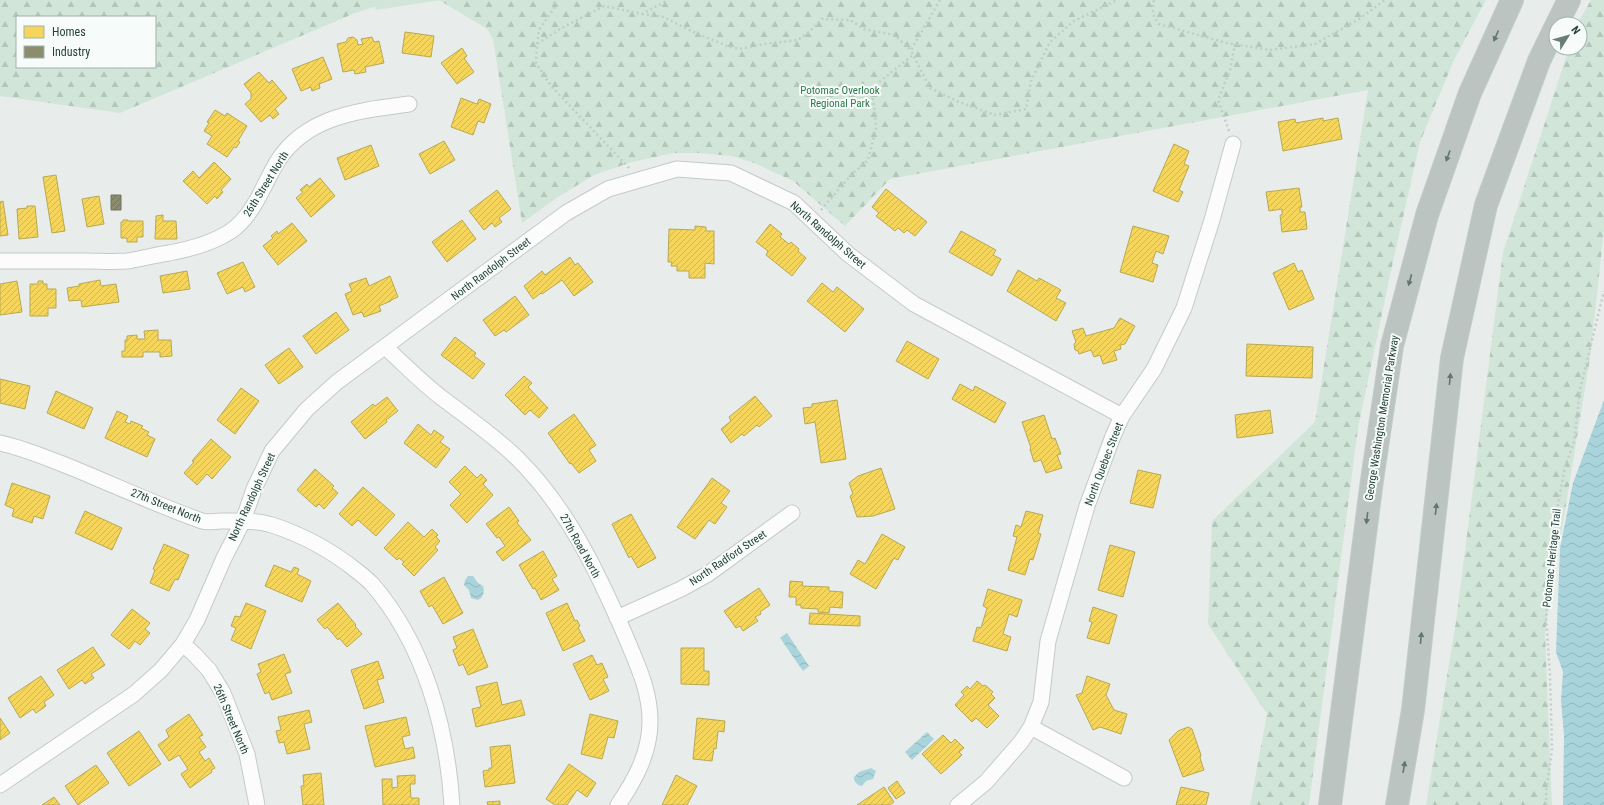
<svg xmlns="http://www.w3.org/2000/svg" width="1604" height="805" viewBox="0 0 1604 805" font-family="'Roboto Condensed',sans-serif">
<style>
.forest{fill:url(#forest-firs);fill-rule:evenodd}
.green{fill:#d1e6d8}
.water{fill:url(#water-waves)}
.homes{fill:url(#homes-hatch);stroke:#b7a952}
.industry{fill:url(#industry-hatch);stroke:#6d765e}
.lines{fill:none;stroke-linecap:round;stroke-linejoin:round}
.minor-casing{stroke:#c5cac8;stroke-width:17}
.motorway-casing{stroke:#c3ccc9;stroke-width:24}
.path{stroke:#c3ccca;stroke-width:2.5;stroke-dasharray:2 3;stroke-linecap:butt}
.minor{stroke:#fcfcfc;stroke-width:15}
.motorway{stroke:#bcc4c2;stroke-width:22}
.oneway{fill:#617670}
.labels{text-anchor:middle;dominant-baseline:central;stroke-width:4;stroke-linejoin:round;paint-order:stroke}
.park-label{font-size:11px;fill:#2d7a4b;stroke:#f7fbf9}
.street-label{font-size:11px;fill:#24423a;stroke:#f7fbf9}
</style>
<defs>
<pattern id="forest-firs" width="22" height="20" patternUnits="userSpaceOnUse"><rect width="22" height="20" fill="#d1e6d8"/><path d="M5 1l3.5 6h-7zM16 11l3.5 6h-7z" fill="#b3c6ba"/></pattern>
<pattern id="water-waves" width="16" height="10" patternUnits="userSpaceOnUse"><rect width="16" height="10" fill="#a9d4db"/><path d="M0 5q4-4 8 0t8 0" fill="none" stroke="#91b7bd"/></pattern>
<pattern id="homes-hatch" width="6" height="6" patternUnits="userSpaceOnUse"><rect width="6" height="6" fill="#f6d55c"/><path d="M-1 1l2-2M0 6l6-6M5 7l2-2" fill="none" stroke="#d3b851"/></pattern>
<pattern id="industry-hatch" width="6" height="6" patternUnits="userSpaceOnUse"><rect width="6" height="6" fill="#8c8c6e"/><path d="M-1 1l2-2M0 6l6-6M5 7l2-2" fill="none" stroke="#72745b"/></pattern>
</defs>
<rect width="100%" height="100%" fill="#e8edeb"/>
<path class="forest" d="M 0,0 L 394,0 L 353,14 L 120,113 L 0,96 ZM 17,17 L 155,17 L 155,67 L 17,67 Z
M 439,0 L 1486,0 L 1454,60 L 1420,142 L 1391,271 L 1358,428 L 1309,805 L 1250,805 L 1267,714 L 1208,624 L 1212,521 L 1315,422 L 1368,90 L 890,179 L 845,226 L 793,181 L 754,163 L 732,156 L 698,153 L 674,153 L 632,162 L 594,175 L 558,197 L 522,223 L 493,39 L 487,29 Z
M 1591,0 L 1604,0 L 1604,230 L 1590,358 L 1545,633 L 1552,805 L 1426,805 L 1456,621 L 1503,252 L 1569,48 L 1580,48 L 1580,24 L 1577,24 Z"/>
<path class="green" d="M 374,0 L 441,0 L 376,10 Z"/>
<path class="water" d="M 1604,400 L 1604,805 L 1563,805 L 1564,736 L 1561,700 L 1563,672 L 1556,652 L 1560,548 L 1573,483 Z
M 468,576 L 473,576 L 478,583 L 483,586 C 485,592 483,598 478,600 L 471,598 L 469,590 L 464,585 L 465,580 Z
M 787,633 L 809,666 L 803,671 L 780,638 Z
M 927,732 L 934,739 L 912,760 L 905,752 Z
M 871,768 L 876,771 L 873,779 L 866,781 L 862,786 C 858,786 853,781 854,777 L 859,772 Z"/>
<path class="homes" d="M 405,32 L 434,36 L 431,57 L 402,53 Z
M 353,37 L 357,40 L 358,45 L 363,44 L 361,39 L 372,37 L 374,42 L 379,41 L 384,63 L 365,67 L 366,72 L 355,74 L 354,70 L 343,72 L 337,44 L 346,42 L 348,38 Z
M 462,48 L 467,56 L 464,58 L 474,72 L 457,84 L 441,63 Z
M 323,57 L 332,79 L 319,84 L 320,88 L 312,91 L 311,87 L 301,91 L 292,69 Z
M 259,72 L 269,83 L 272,80 L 287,98 L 275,109 L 279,114 L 273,119 L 270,115 L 261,122 L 245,104 L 251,99 L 251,93 L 244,84 Z
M 461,98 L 477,104 L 479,99 L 491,104 L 484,123 L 478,121 L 473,135 L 451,127 Z
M 215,110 L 225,116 L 227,113 L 247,126 L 238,141 L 240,142 L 236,148 L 234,147 L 227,157 L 207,144 L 212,136 L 204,131 L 209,123 L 207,122 Z
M 1323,118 L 1323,121 L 1338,118 L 1342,139 L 1283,151 L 1278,122 L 1295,119 L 1296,123 Z
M 444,141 L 455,160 L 430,174 L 419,154 Z
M 1174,144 L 1189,151 L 1184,164 L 1189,166 L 1179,190 L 1183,192 L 1178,202 L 1153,191 Z
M 371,145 L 379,166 L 345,180 L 337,158 Z
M 214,162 L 231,179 L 221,190 L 223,192 L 217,199 L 215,196 L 207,204 L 183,181 L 193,171 L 199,178 Z
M 56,175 L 65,231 L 52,233 L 43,177 Z
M 320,178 L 335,196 L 311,217 L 296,198 L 303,192 L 300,190 L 307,184 L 309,187 Z
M 1299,188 L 1302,207 L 1300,207 L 1300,212 L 1305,212 L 1307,229 L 1282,232 L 1280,215 L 1282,215 L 1282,209 L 1269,211 L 1266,192 Z
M 886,189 L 927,222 L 915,236 L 907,230 L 904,233 L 898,228 L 895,231 L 876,216 L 879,213 L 872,207 Z
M 497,190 L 511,209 L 499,218 L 502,222 L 495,227 L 492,223 L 484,230 L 469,211 Z
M 99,196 L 104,224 L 87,227 L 82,199 Z
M 3,201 L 8,235 L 0,236 L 0,202 Z
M 27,206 L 35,206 L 38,237 L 19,239 L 17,209 L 27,208 Z
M 163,215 L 163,221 L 176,221 L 177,239 L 155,239 L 156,216 Z
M 123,220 L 128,220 L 128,221 L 143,221 L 143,237 L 137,237 L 137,242 L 127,242 L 127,238 L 121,238 L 121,222 L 123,222 Z
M 462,220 L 476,239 L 447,262 L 432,242 Z
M 292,223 L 307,241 L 278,265 L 263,246 L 273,238 L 271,236 L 277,231 L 278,234 Z
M 770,224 L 782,234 L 780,237 L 789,244 L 791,242 L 799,249 L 798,251 L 806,258 L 792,276 L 766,255 L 768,251 L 756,242 Z
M 695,226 L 706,227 L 706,231 L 714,231 L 714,264 L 705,263 L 705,278 L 689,278 L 689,271 L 677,271 L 677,266 L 671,266 L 672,262 L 668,262 L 669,229 L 695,230 Z
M 1133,226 L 1169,236 L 1163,254 L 1156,251 L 1152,263 L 1158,265 L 1153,282 L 1120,272 Z
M 961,231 L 996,250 L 993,255 L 1001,259 L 992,276 L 949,252 Z
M 570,257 L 575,265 L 578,263 L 593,282 L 574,296 L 562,280 L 542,294 L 541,293 L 533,299 L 524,286 L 542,271 L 545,275 Z
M 243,262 L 255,287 L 245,292 L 243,287 L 227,294 L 217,273 Z
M 1294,263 L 1298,272 L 1302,270 L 1314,299 L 1289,310 L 1273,273 Z
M 1018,270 L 1037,281 L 1039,278 L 1061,290 L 1056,298 L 1066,303 L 1056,321 L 1007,291 Z
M 187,271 L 190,289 L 163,293 L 160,276 Z
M 390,276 L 398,297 L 391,300 L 391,301 L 379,306 L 381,311 L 364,317 L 362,312 L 353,315 L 345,294 L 352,291 L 349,284 L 366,278 L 369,286 Z
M 100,280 L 101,286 L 116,284 L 119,302 L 82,307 L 81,300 L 69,301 L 67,288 L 79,286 L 79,284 Z
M 17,281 L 22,312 L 0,315 L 0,284 Z
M 38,281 L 43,281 L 43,284 L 47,284 L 47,289 L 56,289 L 56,308 L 48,308 L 48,316 L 30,316 L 30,284 L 38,284 Z
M 822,283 L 833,292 L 837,287 L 864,309 L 845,332 L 807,301 Z
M 515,296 L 529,315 L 506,332 L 504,330 L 495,336 L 483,320 Z
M 336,312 L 349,330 L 316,354 L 303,336 Z
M 1120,318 L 1135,326 L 1125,344 L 1120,345 L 1121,349 L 1114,351 L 1117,360 L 1103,364 L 1100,355 L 1094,357 L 1091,350 L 1079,354 L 1078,351 L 1075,350 L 1074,344 L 1076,342 L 1072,331 L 1083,328 L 1086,336 L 1114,328 Z
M 158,330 L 158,340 L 171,340 L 172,356 L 160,357 L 160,352 L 143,352 L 143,357 L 122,357 L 122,351 L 125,351 L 125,340 L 127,340 L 127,336 L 137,335 L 137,339 L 145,339 L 144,331 Z
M 455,337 L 476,353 L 474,356 L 485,364 L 473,379 L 441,355 Z
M 907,341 L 939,359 L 928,379 L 896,361 Z
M 1247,344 L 1313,347 L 1312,378 L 1246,376 Z
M 289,348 L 303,367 L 279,384 L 265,365 Z
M 524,376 L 532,383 L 528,387 L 548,408 L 539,418 L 530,410 L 525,415 L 505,395 Z
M 0,379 L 30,386 L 25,409 L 0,403 Z
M 960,384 L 973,391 L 975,386 L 1006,403 L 995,423 L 952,399 Z
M 241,388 L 259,401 L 235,434 L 217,420 Z
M 56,391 L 93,408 L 84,429 L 47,413 Z
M 755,396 L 772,416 L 759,427 L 757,425 L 744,436 L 742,434 L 731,443 L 721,429 L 731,421 L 729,417 Z
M 387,397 L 398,411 L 386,420 L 387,422 L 365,439 L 351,422 L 373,404 L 375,406 Z
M 837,400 L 846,459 L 821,463 L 815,422 L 805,424 L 803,408 L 812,407 L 812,404 Z
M 1270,410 L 1273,433 L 1237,438 L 1235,415 Z
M 117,411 L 128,416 L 125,422 L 130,424 L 131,421 L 143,426 L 141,428 L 149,432 L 147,435 L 155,439 L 147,457 L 105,438 Z
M 574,414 L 596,445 L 589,450 L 596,461 L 579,473 L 571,463 L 570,464 L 548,433 Z
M 1044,415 L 1052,439 L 1055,438 L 1061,454 L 1057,455 L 1062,468 L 1046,473 L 1041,460 L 1034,462 L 1030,449 L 1031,448 L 1022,422 Z
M 418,424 L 431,435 L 434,430 L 444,437 L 440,442 L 450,449 L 436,468 L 404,443 Z
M 211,439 L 231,457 L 212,479 L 207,474 L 197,485 L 184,473 L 194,462 L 192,461 Z
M 465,466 L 477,478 L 481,474 L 487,480 L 483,484 L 493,495 L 467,523 L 450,505 L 461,494 L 449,482 Z
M 881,468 L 895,509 L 873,516 L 857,517 L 850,496 L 853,494 L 849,483 L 858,476 Z
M 315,469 L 334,486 L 332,488 L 338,493 L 324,509 L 319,504 L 316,507 L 297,490 Z
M 1138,470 L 1161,475 L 1153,508 L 1130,503 Z
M 712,478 L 730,491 L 721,503 L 727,507 L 715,524 L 709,520 L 695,539 L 677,527 Z
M 12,483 L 50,496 L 43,519 L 34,516 L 32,523 L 12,516 L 14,509 L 5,505 Z
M 363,487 L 395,515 L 376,536 L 358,520 L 352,526 L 339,514 Z
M 509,507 L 519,521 L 517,523 L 531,540 L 503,561 L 496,552 L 505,546 L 499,537 L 497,538 L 486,524 Z
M 85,511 L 122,528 L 112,550 L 75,533 Z
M 1026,511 L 1043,515 L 1038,533 L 1041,534 L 1033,560 L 1030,559 L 1025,575 L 1008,570 L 1017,537 L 1013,536 L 1016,525 L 1021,527 Z
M 631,514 L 656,558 L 638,568 L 631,556 L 629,558 L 612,524 Z
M 408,522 L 424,537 L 432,529 L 438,535 L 436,537 L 440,541 L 435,547 L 438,550 L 414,576 L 402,564 L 404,562 L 399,558 L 397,560 L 384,548 Z
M 882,534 L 905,547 L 898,560 L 894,558 L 876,589 L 850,574 L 858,560 L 865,564 Z
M 164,544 L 189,555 L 178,580 L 175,579 L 169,591 L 150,583 L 155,570 L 153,569 Z
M 1110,545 L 1135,552 L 1123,597 L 1098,590 Z
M 543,551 L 557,576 L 552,579 L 559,590 L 541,600 L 535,588 L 533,589 L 519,565 Z
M 274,565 L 291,572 L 294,567 L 299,569 L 297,574 L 311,581 L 302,602 L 265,586 Z
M 444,577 L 463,613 L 443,624 L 432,605 L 429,607 L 420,591 Z
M 790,581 L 803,582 L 802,586 L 829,587 L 829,591 L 843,592 L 842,608 L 830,607 L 829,613 L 818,612 L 818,609 L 801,608 L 801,605 L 796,605 L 796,597 L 789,597 Z
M 759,588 L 770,605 L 760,612 L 761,614 L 755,617 L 758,621 L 743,631 L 740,626 L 736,628 L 724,611 Z
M 988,589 L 1022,600 L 1017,617 L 1009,614 L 1003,634 L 1011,637 L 1007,651 L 973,641 L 977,627 L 981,628 L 987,608 L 983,606 Z
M 246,603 L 266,611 L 251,649 L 231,640 L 236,628 L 231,626 L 235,616 L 240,617 Z
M 338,603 L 356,625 L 355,626 L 362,634 L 347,647 L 339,638 L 338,640 L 327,627 L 325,629 L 317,620 Z
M 567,603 L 575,621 L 577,620 L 580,626 L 578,627 L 585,641 L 563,651 L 546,613 Z
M 1093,607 L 1117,615 L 1109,644 L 1087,638 L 1092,622 L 1089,621 Z
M 132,609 L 150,623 L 145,629 L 150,633 L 140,645 L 135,641 L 129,649 L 111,635 Z
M 810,613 L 860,616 L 860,626 L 809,624 Z
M 473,629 L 488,667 L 468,675 L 463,664 L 459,666 L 453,650 L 457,648 L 453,637 Z
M 93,647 L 105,665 L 91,674 L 94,678 L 85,684 L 82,680 L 69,689 L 57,670 Z
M 681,648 L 704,648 L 704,671 L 709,671 L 709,685 L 681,684 Z
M 284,654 L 291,672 L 285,674 L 292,693 L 272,700 L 269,692 L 265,694 L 257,674 L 261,672 L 258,664 Z
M 592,655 L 597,665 L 602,663 L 608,677 L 603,679 L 609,691 L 590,700 L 573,664 Z
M 378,661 L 384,678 L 377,680 L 384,702 L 364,709 L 351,670 Z
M 41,676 L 54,695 L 44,702 L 46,706 L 36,713 L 33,709 L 20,718 L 8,698 Z
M 1087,676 L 1110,684 L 1106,695 L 1114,710 L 1127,714 L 1121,734 L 1100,727 L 1093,730 L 1076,695 L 1082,693 Z
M 977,681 L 983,686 L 985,685 L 993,692 L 991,694 L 995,698 L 988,705 L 999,716 L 987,728 L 976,718 L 972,722 L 955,705 L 964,695 L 961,692 L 967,686 L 970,689 Z
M 497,682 L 502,705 L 521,700 L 525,715 L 476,727 L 472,709 L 481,707 L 476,687 Z
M 309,710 L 312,722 L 304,724 L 310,749 L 287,754 L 284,742 L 279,743 L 276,731 L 281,730 L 278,717 Z
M 189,714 L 203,735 L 199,737 L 206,747 L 199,752 L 205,761 L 209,758 L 215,768 L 211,770 L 212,772 L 190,788 L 181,774 L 188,769 L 179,755 L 169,761 L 158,745 L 169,737 L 166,730 Z
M 590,714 L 618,721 L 614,738 L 608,737 L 602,759 L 581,754 Z
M 406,717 L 410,735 L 402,737 L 405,749 L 413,747 L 415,758 L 375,767 L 365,726 Z
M 0,718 L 10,733 L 0,740 Z
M 697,718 L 725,721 L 724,732 L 718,731 L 716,749 L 714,748 L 712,761 L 693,759 Z
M 1188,727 L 1192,729 L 1201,755 L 1200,758 L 1204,770 L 1183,777 L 1169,740 L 1178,731 Z
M 139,731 L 161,764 L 129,786 L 107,753 Z
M 943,735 L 951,743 L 955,739 L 964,748 L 959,752 L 962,755 L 941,774 L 922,754 Z
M 510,745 L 515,783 L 485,787 L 483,771 L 489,770 L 489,768 L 492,768 L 490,747 Z
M 569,764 L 596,783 L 587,797 L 577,790 L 567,805 L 555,805 L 546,799 Z
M 96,765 L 109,783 L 78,805 L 65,786 Z
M 321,773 L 324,805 L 303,805 L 301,786 L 304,786 L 303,775 Z
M 415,775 L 415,784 L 410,784 L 411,798 L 419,798 L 419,805 L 383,805 L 382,779 L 392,779 L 392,788 L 398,787 L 397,776 Z
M 676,775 L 697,786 L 687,805 L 662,805 Z
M 897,781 L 905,793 L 896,799 L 888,788 Z
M 884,787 L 894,802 L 890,805 L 857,805 Z
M 1181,787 L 1209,793 L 1206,805 L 1176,805 Z
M 54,797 L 60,805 L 42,805 Z
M 500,801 L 500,805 L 488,805 L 487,802 Z"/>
<path class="industry" d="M 111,195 L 121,195 L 121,210 L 111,210 Z"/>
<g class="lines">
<g class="minor-casing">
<path id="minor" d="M 0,261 C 28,261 57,261 85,261 C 99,261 113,262 127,261 C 141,259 155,255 169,253 C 191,249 213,243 231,231 C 251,217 261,192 272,171 C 299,117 355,111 409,104
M 385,347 C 404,364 422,383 442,398 C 468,418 496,437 519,460 C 568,509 598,573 625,635 C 637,664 650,690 650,721 C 650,753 635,780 618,805
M 0,443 C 24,448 47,458 70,467 C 114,485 157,505 202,521 C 208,523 215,521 221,521 C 238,521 256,520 272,525 C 303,535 332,551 357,571 C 362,575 367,579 372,584 C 424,644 447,727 452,805
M 617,618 L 681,589 L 708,574 L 792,513
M 183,644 L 194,654 L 209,670 L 223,693 L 247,754 L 257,805
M 1031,727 L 1124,778
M 0,785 L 134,694 L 161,670 L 183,644 L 197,620 L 224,558 L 243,521 L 254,489 L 272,451 L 307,409 L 337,382 L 566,213 L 608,189 L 677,169 L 731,173 L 794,203 L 848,254 L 914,304 L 1122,416
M 958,805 L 986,782 L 1021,742 L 1031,727 L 1041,702 L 1048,641 L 1087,506 L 1113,436 L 1122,416 L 1154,369 L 1184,308 L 1212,220 L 1233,144"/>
</g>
<g class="motorway-casing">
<path id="motorway" d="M 1557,24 L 1569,0
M 1330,805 L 1372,480 L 1392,346 L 1427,215 L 1470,93 L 1512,0
M 1397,805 L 1413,710 L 1452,358 L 1486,205 L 1539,61 L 1556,26"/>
</g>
<path class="path" d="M 940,0 L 911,50 L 913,55 L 930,88 L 959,102 L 995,115 L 1026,109 L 1031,81 L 1050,42 L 1074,21 L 1117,0
M 1154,0 C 1152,10 1152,16 1159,24 L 1227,43 L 1270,50 L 1315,44 L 1359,19 L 1385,0
M 642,14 L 664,17 L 687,29 L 727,46 L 740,49 L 764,44 L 798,40 L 809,32 L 822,19 L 850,20 L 864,29 L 894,35 L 911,50
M 537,44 L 539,30 L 554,8 L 555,0
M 1229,131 L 1218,100 L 1230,70 L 1235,44
M 629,168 L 551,86 L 536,63 L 537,44 L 560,29 L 604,6 L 642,14 L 668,0
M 821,210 L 851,175 L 868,160 L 876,129 L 875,111 L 872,96 L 878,83 L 913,55
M 1546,805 L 1546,791 L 1552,750 L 1550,675 L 1546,617 L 1554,525 L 1565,467 L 1574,442 L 1580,390 L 1604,291"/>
<use href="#minor" class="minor"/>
<use href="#motorway" class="motorway"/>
</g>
<defs><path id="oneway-solid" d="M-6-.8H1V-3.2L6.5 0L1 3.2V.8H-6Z"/></defs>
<g class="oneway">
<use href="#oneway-solid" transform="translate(1496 36) rotate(114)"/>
<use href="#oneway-solid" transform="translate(1448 156) rotate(110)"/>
<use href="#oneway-solid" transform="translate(1410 280) rotate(105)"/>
<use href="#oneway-solid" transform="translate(1450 379) rotate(-84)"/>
<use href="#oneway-solid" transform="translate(1436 509) rotate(-84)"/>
<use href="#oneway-solid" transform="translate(1367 518) rotate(97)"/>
<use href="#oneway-solid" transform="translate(1421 638) rotate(-84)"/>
<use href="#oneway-solid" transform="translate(1404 767) rotate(-80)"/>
</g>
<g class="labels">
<g class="park-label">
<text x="840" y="90">Potomac Overlook<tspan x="840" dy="13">Regional Park</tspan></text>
</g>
<g class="street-label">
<text transform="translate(266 184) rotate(-58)">26th Street North</text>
<text transform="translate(828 235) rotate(41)">North Randolph Street</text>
<text transform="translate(491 269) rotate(-37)">North Randolph Street</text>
<text transform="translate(1382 418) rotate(-81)">George Washington Memorial Parkway</text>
<text transform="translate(1104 464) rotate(-69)">North Quebec Street</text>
<text transform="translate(252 497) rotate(-65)">North Randolph Street</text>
<text transform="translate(166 506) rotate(22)">27th Street North</text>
<text transform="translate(580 546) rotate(61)">27th Road North</text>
<text transform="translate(728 558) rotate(-34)">North Radford Street</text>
<text transform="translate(1552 558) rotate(-84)">Potomac Heritage Trail</text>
<text transform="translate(231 719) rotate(67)">26th Street North</text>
</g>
</g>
<rect x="16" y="16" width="140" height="52" fill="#f7fbf9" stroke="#a3b1ad"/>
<rect x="24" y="26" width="20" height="12" fill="#f6d55c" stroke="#a3b1ad"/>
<text x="52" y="36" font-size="12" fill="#24423a">Homes</text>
<rect x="24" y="46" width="20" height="12" fill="#8c8c6e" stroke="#a3b1ad"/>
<text x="52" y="56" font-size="12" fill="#24423a">Industry</text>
<g transform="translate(1568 36) rotate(53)"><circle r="19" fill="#f7fbf9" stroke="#a3b1ad"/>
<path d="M0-3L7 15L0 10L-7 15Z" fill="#697e78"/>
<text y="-6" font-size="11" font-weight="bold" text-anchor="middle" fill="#24423a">N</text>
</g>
</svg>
